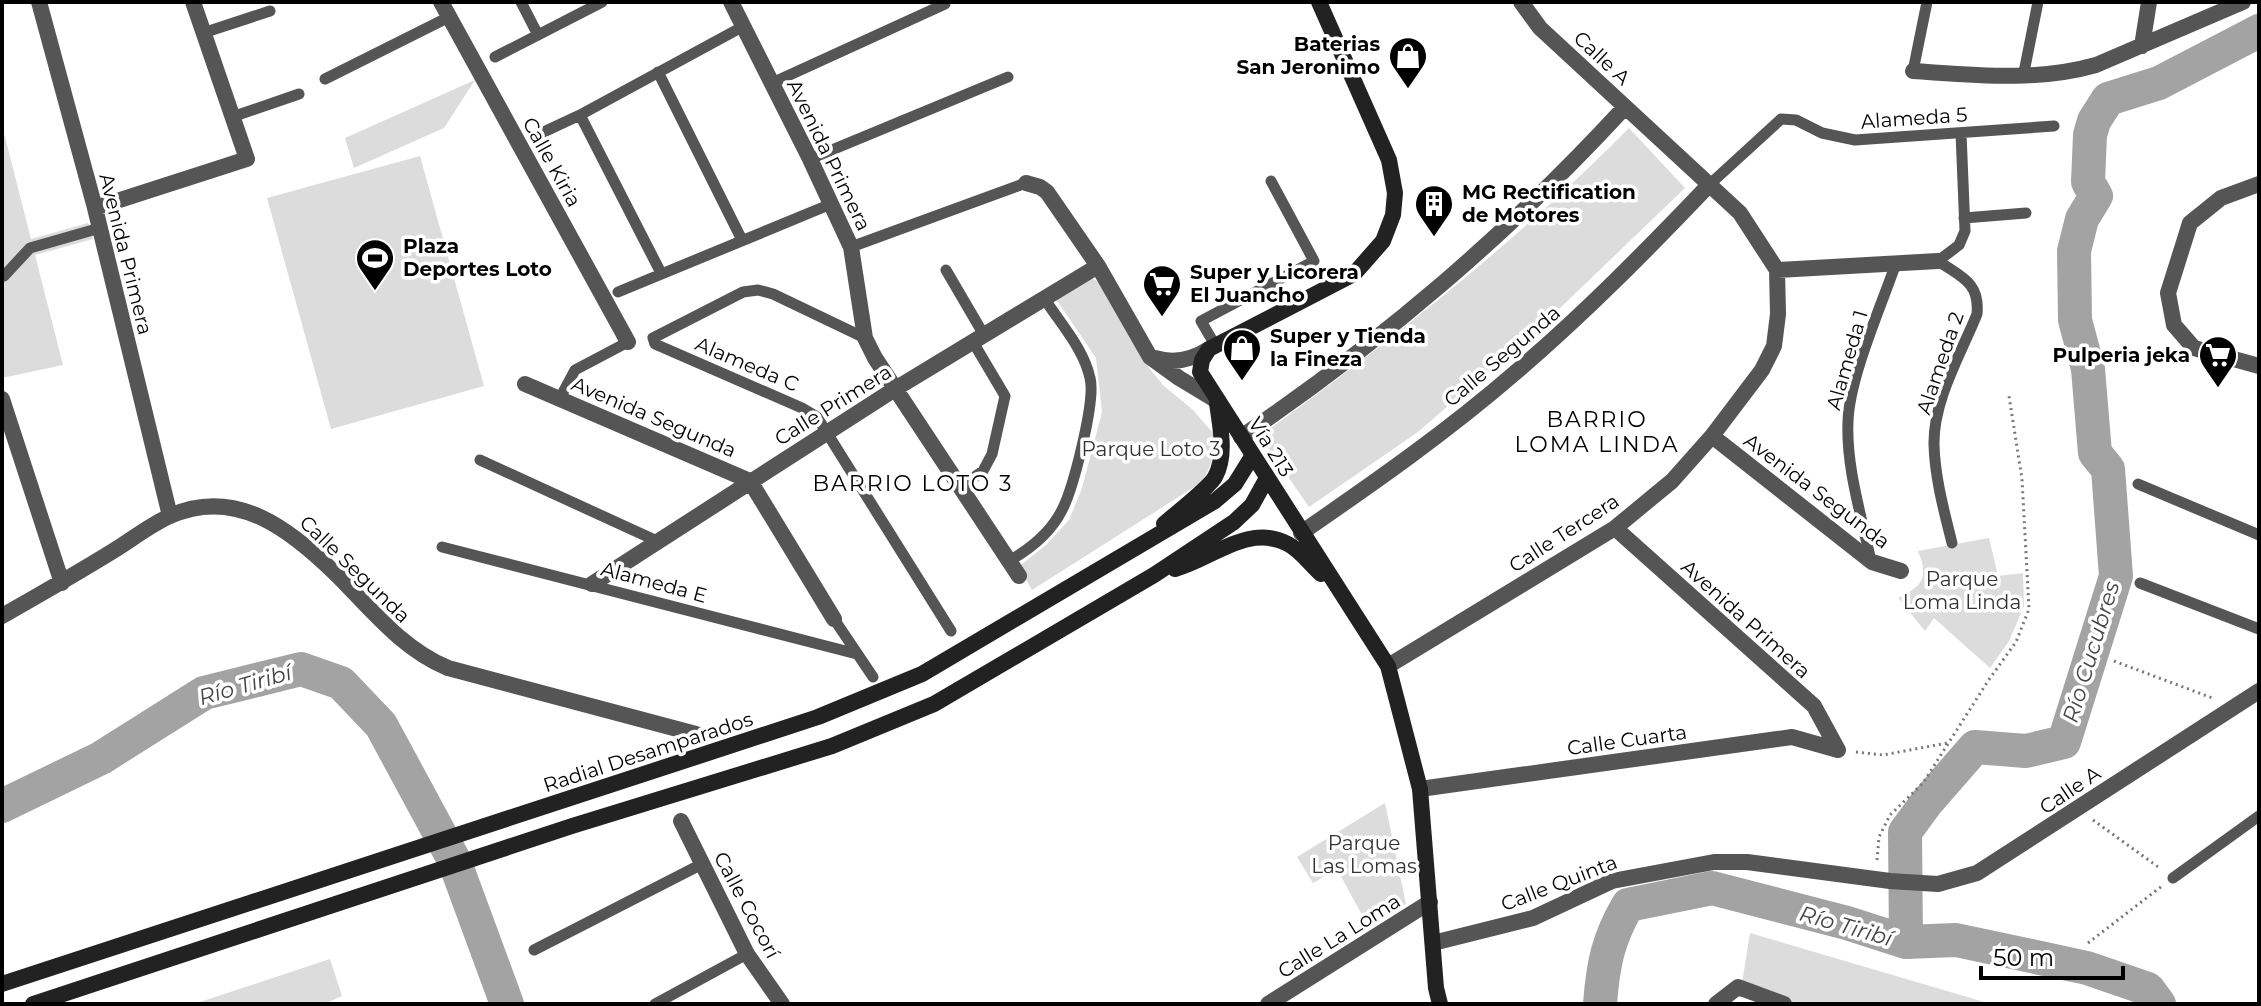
<svg xmlns="http://www.w3.org/2000/svg" width="2261" height="1006" viewBox="0 0 2261 1006" font-family="Montserrat,sans-serif">
<style>
.green{fill:#dcdcdc}
.lines{fill:none;stroke-linecap:round;stroke-linejoin:round}
.river{stroke:#a3a3a3;stroke-width:34}
.path{stroke:#777;stroke-width:3;stroke-dasharray:2 4;stroke-linecap:butt}
.service{stroke:#555;stroke-width:11}
.minor{stroke:#555;stroke-width:16}
.secondary{stroke:#222;stroke-width:16}
.labels{text-anchor:middle;dominant-baseline:central;stroke-width:7;stroke-linejoin:round;paint-order:stroke}
.poi-label{font-size:20px;font-weight:bold;fill:#000;stroke:#fff;text-anchor:start}
.street-label{font-size:20px;fill:#000;stroke:#fff}
.park-label{font-size:20px;fill:#333;stroke:#fff}
.neighbourhood-label{font-size:22px;letter-spacing:2px;fill:#000;stroke:#fff}
.water-label{font-size:22px;font-style:italic;fill:#444;stroke:#fff}
</style>
<rect width="100%" height="100%" fill="#fff"/>
<path class="green" d="M 475,80 L 444,128 L 354,168 L 345,138 Z
M 2,125 L 31,239 L 88,223 L 93,239 L 35,255 L 63,365 L 2,378 Z
M 1629,128 L 1685,188 L 1558,310 L 1418,432 L 1309,507 L 1260,436 C 1388,343 1518,241 1629,128 Z
M 420,156 L 484,386 L 331,429 L 267,198 Z
M 1091,278 L 1099,282 L 1104,287 L 1149,368 L 1164,386 L 1192,409 L 1214,434 C 1213,454 1213,469 1199,484 L 1032,590 L 1020,569 L 1021,565 L 1047,544 L 1069,520 L 1082,488 L 1102,412 L 1096,358 L 1056,299 Z
M 1989,538 L 1998,576 L 2023,573 L 2024,606 L 2009,641 L 1990,668 L 1934,618 L 1925,631 L 1898,598 C 1923,586 1929,577 1918,551 Z
M 1385,803 L 1406,904 L 1368,926 L 1337,869 L 1313,883 L 1297,857 Z
M 1750,933 L 1991,1004 L 1781,1004 L 1742,983 Z
M 330,959 L 342,996 L 324,1004 L 194,1004 Z"/>
<g class="lines">
<path class="river" d="M 2,806 L 101,758 L 204,693 L 301,669 L 341,683 L 381,725 L 454,860 L 507,1004
M 1906,942 L 1905,832 L 1927,802 L 1975,747 L 2026,751 L 2064,742 L 2116,576 L 2108,469 L 2095,453 L 2088,369 L 2075,320 L 2074,251 L 2082,219 L 2096,196 L 2088,182 L 2090,135 L 2094,121 L 2108,99 L 2159,83 L 2259,31
M 1600,1004 C 1603,964 1608,939 1628,905 L 1712,888 L 1847,923 L 1906,942 L 1956,940 L 2087,968 L 2148,989 L 2159,1004"/>
<path class="path" d="M 2114,661 L 2215,699
M 1856,752 L 1883,755 L 1947,743
M 2093,820 L 2161,869
M 1877,860 L 1879,837 L 1890,815 L 1923,783 L 1988,681 L 2016,642 L 2029,609 L 2022,479 L 2009,396
M 2088,943 L 2162,886"/>
<path class="service" d="M 521,2 L 538,35
M 203,33 L 270,11
M 495,57 L 602,2
M 1913,71 L 1927,2
M 658,72 L 742,240
M 2023,77 L 2038,2
M 325,79 L 449,17
M 772,83 L 945,4
M 580,115 L 661,273
M 232,117 L 299,94
M 535,136 L 580,115 L 742,27
M 810,159 L 1008,77
M 1709,185 L 1781,119 L 1796,120 L 1822,133 L 1855,140 L 2054,126
M 1964,218 L 2026,213
M 851,247 L 1026,183
M 946,270 L 984,335
M 4,276 L 30,248 L 100,228
M 618,292 L 831,204
M 865,338 L 773,294 L 758,290 L 743,292 L 653,338 L 655,344 L 802,408 L 817,417 L 951,631
M 1215,345 L 1201,321 L 1314,261 L 1271,181
M 560,398 L 575,370 L 628,342
M 480,460 L 657,541
M 2138,484 L 2259,535
M 960,487 L 983,471 L 992,454 L 1005,396 L 973,342
M 1952,543 C 1944,511 1935,478 1934,445 C 1933,400 1961,354 1977,314 C 1980,282 1961,277 1938,261 L 1959,245 L 1965,231 L 1961,133
M 442,547 L 857,654
M 1009,561 C 1030,549 1051,532 1062,510 C 1073,489 1096,401 1090,378 C 1084,349 1060,323 1044,298
M 1871,562 C 1862,517 1846,468 1848,422 C 1849,378 1881,307 1896,263
M 2140,583 L 2259,629
M 834,619 L 873,677
M 2173,878 L 2259,816
M 534,950 L 702,864
M 655,1004 L 747,954"/>
<path class="minor" d="M 39,2 L 95,208 L 170,516
M 441,2 L 628,342
M 731,2 L 810,159 L 851,247 L 865,338 L 875,358 L 1019,576
M 2142,46 L 2149,2
M 1913,71 C 1975,75 2036,82 2096,65 L 2243,2
M 1026,183 L 1040,187 L 1047,192 L 1098,266 L 1150,357 L 1179,378 L 1217,401
M 2259,184 L 2221,198 L 2190,223 L 2168,293 L 2174,325 L 2194,348 L 2259,366
M 95,208 L 247,159 L 193,2
M 1777,270 L 1938,261
M 1155,358 C 1175,364 1192,360 1209,349
M 525,384 L 750,481 L 834,619
M 2,399 L 62,583
M 1712,436 L 1872,562 L 1901,571
M 1241,437 C 1385,339 1507,235 1625,107
M 1615,528 L 1814,706 L 1838,750
M 1301,533 C 1375,482 1448,431 1516,372 C 1584,314 1647,250 1709,185
M 592,584 L 895,389 L 1098,266
M 2,616 C 39,595 76,574 113,551 C 131,540 150,525 170,516 C 237,486 292,531 337,575 C 371,609 402,649 448,668 L 696,734
M 1388,666 L 1615,528 L 1672,481 L 1712,436 L 1762,370 L 1774,346 L 1778,314 L 1777,270 L 1740,213 L 1540,28 L 1521,2
M 1420,789 L 1792,737 L 1838,750
M 681,821 L 747,954 L 782,1004
M 1433,943 L 1533,918 L 1612,881 L 1714,862 L 1747,862 L 1890,881 L 1938,884 L 1977,873 L 2259,691
M 1268,1004 L 1430,902
M 1716,1004 L 1738,987 L 1784,1004"/>
<path class="secondary" d="M 1319,2 L 1389,160 L 1395,193 L 1393,215 L 1383,241 L 1354,274 L 1209,349 L 1202,360 L 1200,372 L 1388,666 L 1420,789 L 1436,988 L 1440,1004
M 1164,524 C 1176,513 1209,488 1215,477 C 1227,455 1220,426 1217,403
M 1175,569 C 1212,559 1248,523 1288,544 C 1300,550 1311,565 1321,574
M 2,984 L 818,717 L 922,674 L 1215,501 L 1235,484 L 1253,455
M 33,1004 L 572,826 L 832,746 L 934,704 L 1154,575 L 1234,522 L 1252,505 L 1267,478"/>
</g>
<defs>
<g id="shop-pin" transform="scale(2)"><path d="M0 17L-7.5 6A9.5 9.5 0 1 1 7.5 6Z" fill="#000" stroke="#fff"/><path d="M-5-2.5h2.3a2.7 3.5 0 0 1 5.4 0H5L5.5 6h-11ZM-1.5-2.5h3a1.5 2.3 0 0 0-3 0Z" fill="#fff"/></g>
<g id="building-pin" transform="scale(2)"><path d="M0 17L-7.5 6A9.5 9.5 0 1 1 7.5 6Z" fill="#000" stroke="#fff"/><path d="M-4-6H4V6H1V3H-1V6H-4ZM-2.5-4.3h1.7v1.8h-1.7ZM.8-4.3h1.7v1.8H.8ZM-2.5-1h1.7V.8h-1.7ZM.8-1h1.7V.8H.8Z" fill="#fff"/></g>
<g id="stadium-pin" transform="scale(2)"><path d="M0 17L-7.5 6A9.5 9.5 0 1 1 7.5 6Z" fill="#000" stroke="#fff"/><path d="M0-5a6.5 5 0 1 0 0 10a6.5 5 0 1 0 0-10ZM-3.5-1.8h7v3.6h-7Z" fill="#fff"/></g>
<g id="supermarket-pin" transform="scale(2)"><path d="M0 17L-7.5 6A9.5 9.5 0 1 1 7.5 6Z" fill="#000" stroke="#fff"/><path d="M-6-5.5h2.5l.6 2H6L4.5 2H-2.5L-4.4-4H-6ZM-1.5 3.2a1.3 1.3 0 1 0 .1 0ZM3 3.2a1.3 1.3 0 1 0 .1 0Z" fill="#fff"/></g>
</defs>
<g fill-rule="evenodd">
<use href="#shop-pin" x="1408" y="56"/>
<use href="#building-pin" x="1434" y="204"/>
<use href="#stadium-pin" x="375" y="258"/>
<use href="#supermarket-pin" x="1162" y="284"/>
<use href="#shop-pin" x="1242" y="348"/>
<use href="#supermarket-pin" x="2218" y="355"/>
</g>
<g class="labels">
<g class="poi-label">
<text x="1380" y="44" text-anchor="end">Baterias<tspan x="1380" dy="23">San Jeronimo</tspan></text>
<text x="1462" y="192">MG Rectification<tspan x="1462" dy="23">de Motores</tspan></text>
<text x="403" y="246">Plaza<tspan x="403" dy="23">Deportes Loto</tspan></text>
<text x="1190" y="272">Super y Licorera<tspan x="1190" dy="23">El Juancho</tspan></text>
<text x="1270" y="336">Super y Tienda<tspan x="1270" dy="23">la Fineza</tspan></text>
<text x="2190" y="355" text-anchor="end">Pulperia jeka</text>
</g>
<g class="street-label">
<text transform="translate(1602 58) rotate(43)">Calle A</text>
<text transform="translate(1914 118) rotate(-4)">Alameda 5</text>
<text transform="translate(829 155) rotate(64)">Avenida Primera</text>
<text transform="translate(552 162) rotate(61)">Calle Kiria</text>
<text transform="translate(126 254) rotate(76)">Avenida Primera</text>
<text transform="translate(1502 356) rotate(-40)">Calle Segunda</text>
<text transform="translate(1847 360) rotate(-74)">Alameda 1</text>
<text transform="translate(1940 363) rotate(-71)">Alameda 2</text>
<text transform="translate(747 364) rotate(23)">Alameda C</text>
<text transform="translate(833 405) rotate(-32)">Calle Primera</text>
<text transform="translate(654 417) rotate(23)">Avenida Segunda</text>
<text transform="translate(1271 447) rotate(58)">Vía 213</text>
<text transform="translate(1817 491) rotate(37)">Avenida Segunda</text>
<text transform="translate(1564 533) rotate(-33)">Calle Tercera</text>
<text transform="translate(355 569) rotate(44)">Calle Segunda</text>
<text transform="translate(654 582) rotate(15)">Alameda E</text>
<text transform="translate(1746 619) rotate(42)">Avenida Primera</text>
<text transform="translate(1627 740) rotate(-8)">Calle Cuarta</text>
<text transform="translate(648 752) rotate(-18)">Radial Desamparados</text>
<text transform="translate(2070 790) rotate(-34)">Calle A</text>
<text transform="translate(1559 883) rotate(-21)">Calle Quinta</text>
<text transform="translate(747 905) rotate(62)">Calle Cocorí</text>
<text transform="translate(1339 936) rotate(-32)">Calle La Loma</text>
</g>
<g class="park-label">
<text x="1151" y="449">Parque Loto 3</text>
<text x="1962" y="579">Parque<tspan x="1962" dy="23">Loma Linda</tspan></text>
<text x="1364" y="843">Parque<tspan x="1364" dy="23">Las Lomas</tspan></text>
</g>
<g class="neighbourhood-label">
<text x="1597" y="419">BARRIO<tspan x="1597" dy="25">LOMA LINDA</tspan></text>
<text x="913" y="483">BARRIO LOTO 3</text>
</g>
<g class="water-label">
<text transform="translate(2091 652) rotate(-73)">Río Cucubres</text>
<text transform="translate(245 685) rotate(-16)">Río Tiribí</text>
<text transform="translate(1846 926) rotate(16)">Río Tiribí</text>
</g>
</g>
<rect width="2261" height="1006" fill="none" stroke="#000000" stroke-width="8"/>
<path d="M1981 966v12h142v-12" fill="none" stroke="#000000" stroke-width="4"/>
<text x="1993" y="966" font-size="24" fill="#000000" stroke="#ffffff" stroke-width="6" paint-order="stroke">50 m</text>
</svg>
